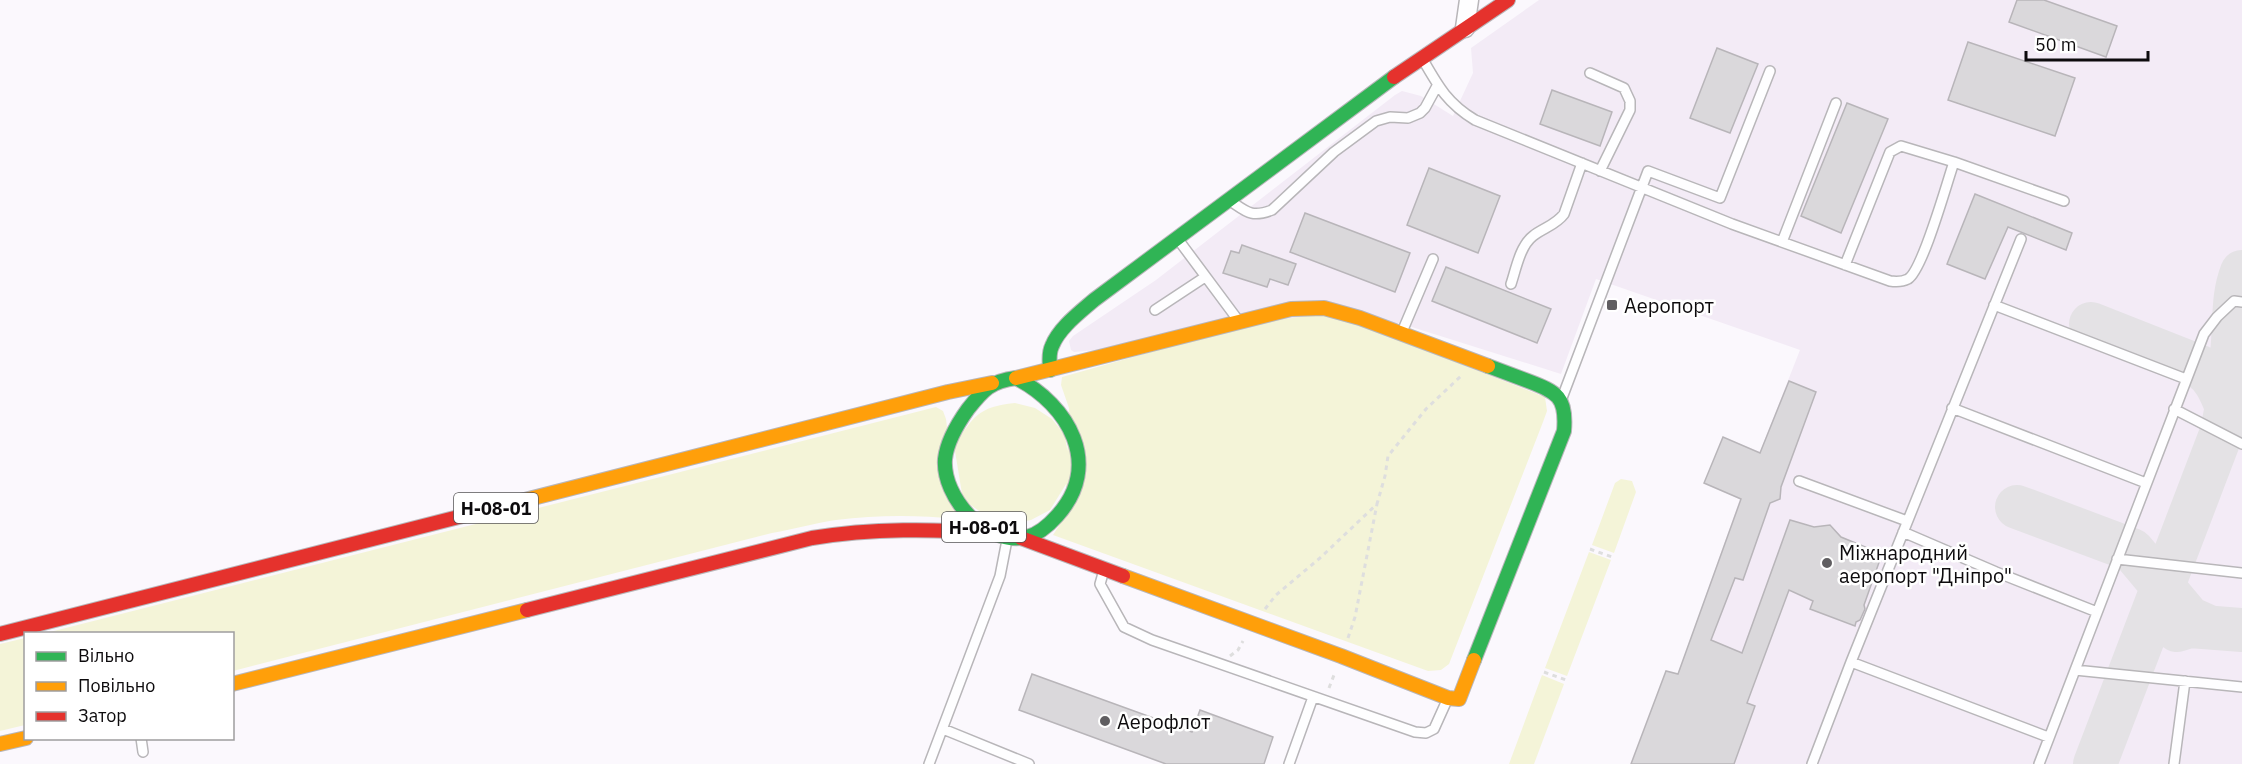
<svg xmlns="http://www.w3.org/2000/svg" width="2242" height="764" viewBox="0 0 2242 764" font-family="'IBM Plex Sans',sans-serif">
<style>
.built{fill:#f3ebf6}
.green{fill:#f4f4d8}
.lines{fill:none;stroke-linecap:round;stroke-linejoin:round}
.taxiway{stroke:#e4e2e5;stroke-width:44}
.building{fill:#dad8db;stroke:#b8b5b9;stroke-width:1.5}
.lane-casing{stroke:#b8b6b9;stroke-width:12}
.street-casing{stroke:#b8b6b9;stroke-width:21}
.fast-casing{stroke:#b8b6b9;stroke-width:16}
.slow-casing{stroke:#b8b6b9;stroke-width:16}
.jam-casing{stroke:#b8b6b9;stroke-width:16}
.path{stroke:#dedede;stroke-width:3;stroke-dasharray:4.5 4.5;stroke-linecap:butt}
.lane{stroke:#fefeff;stroke-width:9}
.street{stroke:#fefeff;stroke-width:18}
.fast{stroke:#30b455;stroke-width:14}
.slow{stroke:#ff9f0a;stroke-width:14}
.jam{stroke:#e5322d;stroke-width:14}
.poi-dot{fill:#605e61;stroke:#fff;stroke-width:2}
.labels{text-anchor:middle;dominant-baseline:central;stroke-width:5;stroke-linejoin:round;paint-order:stroke}
.shield{fill:#fff;stroke:#565456;stroke-width:1.5}
.shield-label{font-size:18px;font-weight:bold;fill:#0d0b0d}
.poi-label{font-size:20px;fill:#0d0b0d;stroke:#fff;text-anchor:start}
</style>
<rect width="100%" height="100%" fill="#fbf8fd"/>
<path class="built" d="M 1539,0 L 2242,0 L 2242,764 L 1631,764 L 1666,671 L 1678,674 L 1740,499 L 1704,483 L 1723,437 L 1760,452 L 1800,350 L 1596,279 L 1561,374 L 1399,323 L 1074,352 L 1071,350 L 1069,341 L 1073,336 L 1156,280 L 1395,95 L 1402,91 L 1421,96 L 1453,116 L 1473,73 L 1471,48 Z"/>
<path class="green" d="M 1330,313 L 1545,397 L 1547,411 L 1543,422 L 1449,664 L 1441,670 L 1428,671 L 1053,535 L 1065,516 L 1069,408 L 1061,385 L 1062,377 L 1254,323 Z
M 1015,403 L 1035,408 L 1052,419 L 1065,435 L 1071,476 L 1050,510 L 1031,520 L 1013,524 L 994,521 L 963,500 L 954,445 C 974,417 977,407 1015,403 Z
M 936,407 L 943,411 L 946,419 L 958,519 C 917,515 877,515 836,520 C 815,523 794,529 772,533 L 233,671 L 232,634 L 42,634 Z
M 1621,479 L 1632,481 L 1636,492 L 1614,553 L 1592,545 L 1615,483 Z
M 1589,552 L 1611,560 L 1567,676 L 1545,668 Z
M 25,638 L 25,725 L 0,731 L 0,644 Z
M 1542,675 L 1564,684 L 1534,764 L 1509,764 Z"/>
<g class="lines">
<path class="taxiway" d="M 2091,324 L 2200,367 C 2214,376 2220,390 2226,405
M 2017,507 L 2132,550 L 2189,618 L 2207,626
M 2177,630 L 2190,626 L 2242,630
M 2095,764 L 2221,434 C 2229,405 2231,371 2233,341 C 2235,317 2233,295 2242,272"/>
</g>
<path class="building" d="M 2017,0 L 2044,0 L 2117,26 L 2106,57 L 2009,22 Z
M 1968,42 L 2075,78 L 2055,136 L 1948,100 Z
M 1717,48 L 1758,64 L 1730,133 L 1690,118 Z
M 1552,90 L 1612,112 L 1600,146 L 1540,124 Z
M 1847,103 L 1888,119 L 1841,233 L 1801,216 Z
M 1429,168 L 1500,196 L 1478,253 L 1407,225 Z
M 1975,194 L 2072,233 L 2066,250 L 2008,227 L 1985,279 L 1947,264 Z
M 1305,213 L 1410,253 L 1395,292 L 1290,252 Z
M 1242,245 L 1296,264 L 1288,285 L 1270,279 L 1267,287 L 1223,273 L 1231,251 L 1239,253 Z
M 1446,267 L 1551,309 L 1537,343 L 1432,301 Z
M 1789,381 L 1816,392 L 1781,487 L 1780,499 L 1770,503 L 1743,580 L 1735,578 L 1711,640 L 1742,653 L 1790,520 L 1814,527 L 1830,525 L 1841,537 L 1882,554 L 1864,605 L 1865,609 L 1860,620 L 1856,622 L 1855,626 L 1810,609 L 1813,601 L 1789,590 L 1747,703 L 1755,706 L 1734,764 L 1631,764 L 1666,671 L 1678,674 L 1741,499 L 1704,483 L 1723,437 L 1760,453 Z
M 1032,674 L 1192,732 L 1200,710 L 1273,737 L 1264,764 L 1166,764 L 1019,710 Z"/>
<g class="lines">
<g class="lane-casing">
<path id="lane" d="M 1422,58 C 1438,86 1447,103 1475,120 L 1732,224 L 1890,281 C 1896,282 1902,282 1908,279 C 1923,270 1947,182 1954,162
M 1590,73 L 1624,88 L 1630,101 L 1630,110 L 1600,171
M 1229,200 C 1247,212 1251,218 1272,210 L 1334,152 L 1376,121 L 1390,117 L 1408,118 L 1420,113 L 1425,108 L 1437,86
M 1177,238 L 1238,320
M 1782,242 L 1836,103
M 1845,265 L 1890,152 L 1901,146 L 1954,162 L 2064,201
M 1511,284 C 1516,269 1520,246 1533,236 C 1543,228 1556,225 1564,214 L 1582,163
M 1994,305 L 2186,379
M 1155,310 L 1205,277
M 1402,332 L 1433,259
M 1562,398 L 1648,171 L 1720,198 L 1770,71
M 1952,408 L 2146,483
M 2174,409 L 2242,444
M 1799,481 L 1907,521
M 1903,532 L 1996,572 L 2097,612
M 2117,559 L 2242,573
M 1104,570 L 1100,584 L 1124,627 L 1152,640 L 1415,732 L 1426,733 L 1434,729 L 1448,698
M 1851,662 L 2048,737
M 2075,670 L 2242,687
M 943,729 L 1029,764
M 141,738 L 143,752
M 929,764 L 1000,576 L 1007,540
M 1289,764 L 1313,697
M 1812,764 L 1851,662 L 2021,239
M 2039,764 L 2204,334 L 2217,317 L 2234,301 L 2242,302
M 2174,764 L 2185,681"/>
</g>
<g class="street-casing">
<path id="street" d="M 1465,28 L 1469,0"/>
</g>
<g class="fast-casing">
<path id="fast" d="M 1050,370 C 1050,362 1048,354 1052,346 C 1059,328 1079,313 1094,300 L 1394,77
M 1016,378 C 1069,405 1103,465 1057,516 C 1049,525 1039,534 1027,537 C 986,547 942,497 945,459 C 947,441 958,423 968,409 C 983,390 991,381 1016,378 Z
M 1474,660 L 1564,431 C 1567,397 1557,392 1528,381 C 1515,376 1501,371 1488,366"/>
</g>
<g class="slow-casing">
<path id="slow" d="M 1016,378 L 1291,309 L 1324,308 L 1360,318 L 1488,366
M 486,510 L 948,392 L 992,383
M 1123,576 L 1341,656 L 1448,698 L 1459,699 L 1474,660
M 232,684 L 527,610
M 0,744 L 26,738"/>
</g>
<g class="jam-casing">
<path id="jam" d="M 1394,77 L 1508,0
M 1021,538 L 1123,576
M 527,610 L 812,538 C 873,528 933,529 995,533
M 0,634 L 486,510"/>
</g>
<path class="path" d="M 1590,549 L 1612,557
M 1265,609 L 1276,595 L 1320,558 L 1377,504 L 1385,476 L 1388,456 L 1426,409 L 1461,376
M 1348,638 L 1355,617 L 1377,504
M 1230,656 L 1238,650 L 1243,641
M 1544,672 L 1566,680
M 1329,688 L 1334,675"/>
<use href="#lane" class="lane"/>
<use href="#street" class="street"/>
<use href="#fast" class="fast"/>
<use href="#slow" class="slow"/>
<use href="#jam" class="jam"/>
</g>
<g class="poi-dot">
<rect x="1606" y="299" width="12" height="12" rx="3"/>
<circle cx="1827" cy="563" r="6"/>
<circle cx="1105" cy="721" r="6"/>
</g>
<g class="labels">
<g class="shield">
<rect x="454" y="493" width="84" height="30" rx="4.5"/>
<rect x="942" y="512" width="84" height="30" rx="4.5"/>
</g>
<g class="shield-label">
<text x="496" y="508">Н-08-01</text>
<text x="984" y="527">Н-08-01</text>
</g>
<g class="poi-label">
<text x="1624" y="305">Аеропорт</text>
<text x="1839" y="552">Міжнародний<tspan x="1839" dy="23">аеропорт "Дніпро"</tspan></text>
<text x="1117" y="721">Аерофлот</text>
</g>
</g>
<rect x="24" y="632" width="210" height="108" fill="#ffffff" stroke="#9e9d9e" stroke-width="1.5"/>
<rect x="36" y="652" width="30" height="9" fill="#30b455" stroke="#9e9d9e" stroke-width="1.5"/>
<text x="78" y="662" font-size="18" fill="#0d0b0d">Вільно</text>
<rect x="36" y="682" width="30" height="9" fill="#ff9f0a" stroke="#9e9d9e" stroke-width="1.5"/>
<text x="78" y="692" font-size="18" fill="#0d0b0d">Повільно</text>
<rect x="36" y="712" width="30" height="9" fill="#e5322d" stroke="#9e9d9e" stroke-width="1.5"/>
<text x="78" y="722" font-size="18" fill="#0d0b0d">Затор</text>
<path d="M2026 51v9h122v-9" fill="none" stroke="#0d0b0d" stroke-width="3"/>
<text x="2035" y="51" font-size="18" fill="#0d0b0d" stroke="#ffffff" stroke-width="4.5" paint-order="stroke">50 m</text>
</svg>
